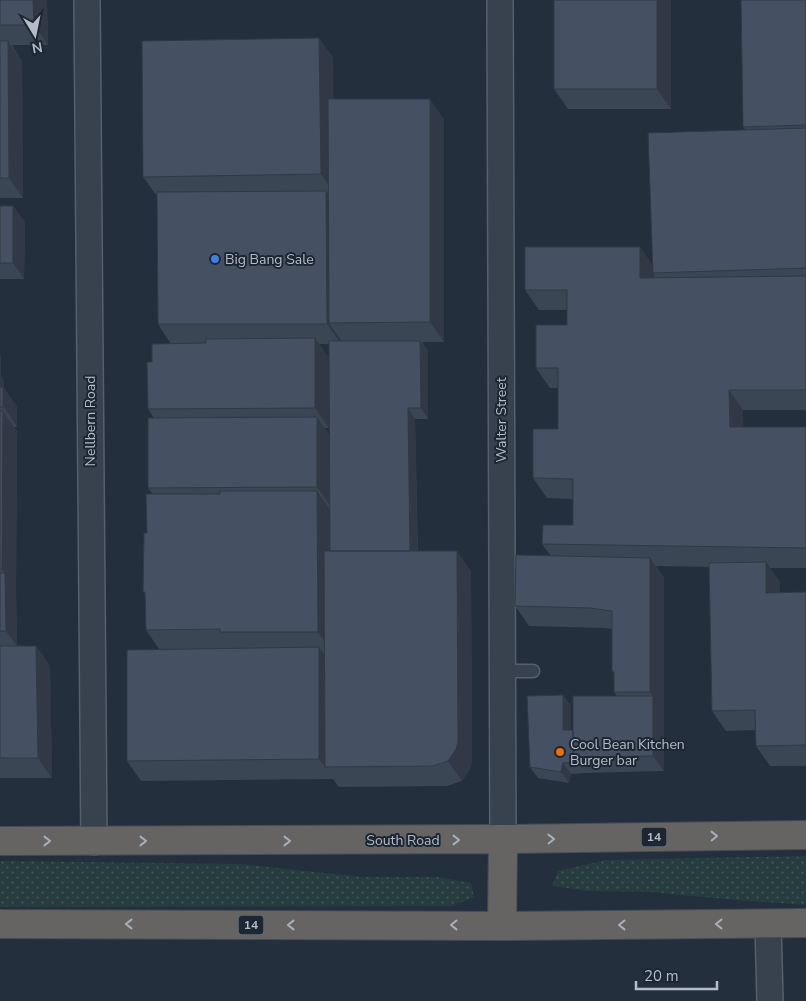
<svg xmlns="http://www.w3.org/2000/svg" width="806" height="1001" viewBox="0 0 806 1001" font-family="'Nunito Sans',sans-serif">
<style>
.grass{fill:url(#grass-dots)}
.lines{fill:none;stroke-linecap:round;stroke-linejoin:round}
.service-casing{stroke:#565f6c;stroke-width:15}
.minor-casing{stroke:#565f6c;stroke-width:28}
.trunk-casing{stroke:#434c59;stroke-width:30}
.service{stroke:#38414e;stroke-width:12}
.minor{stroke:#38414e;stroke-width:25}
.trunk{stroke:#656462;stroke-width:28}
.wall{fill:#3b4654;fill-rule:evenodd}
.shaded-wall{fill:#303945}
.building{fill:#455162;stroke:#303945}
.oneway{stroke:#a8afba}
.shop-dot{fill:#3f7fe0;stroke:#1d2633;stroke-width:2}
.food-dot{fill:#e8710a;stroke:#1d2633;stroke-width:2}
.labels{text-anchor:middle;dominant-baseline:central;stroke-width:4;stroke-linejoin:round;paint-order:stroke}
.shield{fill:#1d2633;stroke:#878f9c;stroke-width:1}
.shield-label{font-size:12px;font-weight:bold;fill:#b4bcc9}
.poi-label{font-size:14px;fill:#b4bcc9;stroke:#1d2633;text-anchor:start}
.street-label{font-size:14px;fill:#b4bcc9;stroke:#1d2633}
</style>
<defs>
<pattern id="grass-dots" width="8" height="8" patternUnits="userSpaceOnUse" patternTransform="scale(1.25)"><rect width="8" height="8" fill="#263c3f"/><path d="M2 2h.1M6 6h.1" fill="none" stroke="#435659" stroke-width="1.8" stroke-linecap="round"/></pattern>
</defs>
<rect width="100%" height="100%" fill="#242f3e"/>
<path class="grass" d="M 806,856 L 806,905 L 736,900 L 651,892 L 588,891 L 552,886 L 558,871 L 606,860 Z
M 0,861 L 240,864 L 362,877 L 438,877 L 471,883 L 474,897 L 453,906 L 0,907 Z"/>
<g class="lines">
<g class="service-casing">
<path id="service" d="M 502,671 L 533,671"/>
</g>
<g class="minor-casing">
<path id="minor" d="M 87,0 L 94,842
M 500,0 L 503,839
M 768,924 L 770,1001"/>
</g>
<g class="trunk-casing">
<path id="trunk" d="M 0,841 L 503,839 L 806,835
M 0,924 L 502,926 L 806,923
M 502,926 L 503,839"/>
</g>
<use href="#service" class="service"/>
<use href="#minor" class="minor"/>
<use href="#trunk" class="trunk"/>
</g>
<path class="wall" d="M 0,0 L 47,0 L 48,45 L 12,45 L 22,61 L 23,198 L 0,198 Z
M 671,0 L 671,109 L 568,109 L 554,89 Z
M 806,0 L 806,410 L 743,410 L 743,427 L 806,427 L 806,568 L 770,568 L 780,582 L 780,592 L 806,592 L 806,766 L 770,766 L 756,746 L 756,730 L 726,731 L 712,711 L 709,567 L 656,566 L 664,578 L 664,771 L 585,773 L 571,774 L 569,783 L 538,778 L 530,767 L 563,695 L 571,706 L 571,730 L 573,730 L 617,696 L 614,692 L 614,674 L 612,671 L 612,629 L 604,628 L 529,626 L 515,606 L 551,556 L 542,544 L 573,525 L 573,499 L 547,498 L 533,478 L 558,429 L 558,388 L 550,388 L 536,368 L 567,325 L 567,310 L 539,310 L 525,290 L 640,247 L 652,265 L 746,130 L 743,127 Z
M 319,38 L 333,58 L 333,99 L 444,119 L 444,342 L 422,342 L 428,351 L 428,419 L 415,419 L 418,551 L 471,571 L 472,762 L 470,769 L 462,781 L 447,786 L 339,787 L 333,779 L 141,781 L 127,761 L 159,649 L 146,630 L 146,595 L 143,592 L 147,533 L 153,494 L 148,488 L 154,418 L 148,409 L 152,362 L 171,344 L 158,324 L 157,196 L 143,177 ZM 319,344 L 329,344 L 329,358 ZM 324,428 L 329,428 L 330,436 Z
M 0,206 L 13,206 L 25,222 L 24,279 L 0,279 Z
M 0,356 L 1,357 L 1,377 L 4,381 L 4,388 L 17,407 L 17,427 L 14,427 L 17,431 L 16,589 L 17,646 L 36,646 L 50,666 L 52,778 L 0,778 Z"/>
<path class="shaded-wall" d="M 33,0 L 47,0 L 48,45 L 34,25 Z
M 657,0 L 671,0 L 671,109 L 657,89 Z
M 319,38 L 333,58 L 335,194 L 321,174 Z
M 8,41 L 22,61 L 23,198 L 9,178 Z
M 430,99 L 444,119 L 444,342 L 430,322 Z
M 326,191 L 340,211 L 329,323 L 341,340 L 341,344 L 327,324 Z
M 13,206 L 25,222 L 24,279 L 13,263 Z
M 640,247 L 654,267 L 653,273 L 654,274 L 654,298 L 640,278 Z
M 315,338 L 329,358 L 329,428 L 315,408 Z
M 420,341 L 428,351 L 428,419 L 421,408 Z
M 0,356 L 1,357 L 1,377 L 4,381 L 4,388 L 17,407 L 17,427 L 0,401 Z
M 729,390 L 743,410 L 744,447 L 730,427 Z
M 408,408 L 415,419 L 418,569 L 410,558 Z
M 3,411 L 17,431 L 16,589 L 17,646 L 6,631 L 5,573 L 2,569 Z
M 317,417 L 331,437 L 331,507 L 317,487 Z
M 317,491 L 331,511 L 332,652 L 318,632 Z
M 457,551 L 471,571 L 472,762 L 470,769 L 462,781 L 448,761 Z
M 650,558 L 664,578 L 664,771 L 653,756 L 653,696 L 650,692 Z
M 766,562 L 780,582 L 780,613 L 766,593 Z
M 36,646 L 50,666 L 52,778 L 38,758 Z
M 319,647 L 333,667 L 325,767 L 319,759 Z
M 563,695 L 571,706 L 571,741 L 563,730 Z
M 563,763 L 571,774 L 569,783 L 561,772 Z"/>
<path class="building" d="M 0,0 L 33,0 L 34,25 L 0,25 Z
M 554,0 L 657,0 L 657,89 L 554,89 Z
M 741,0 L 806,0 L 806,125 L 743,127 Z
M 319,38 L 321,174 L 143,177 L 142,41 Z
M 0,41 L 8,41 L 9,178 L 0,178 Z
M 328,99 L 430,99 L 430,322 L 329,323 Z
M 806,128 L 806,268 L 653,273 L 648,133 Z
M 326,191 L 327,324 L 158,324 L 157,192 Z
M 0,206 L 13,206 L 13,263 L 0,263 Z
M 525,247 L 640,247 L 640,278 L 806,276 L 806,390 L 729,390 L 730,427 L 806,427 L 806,548 L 542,544 L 543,525 L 573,525 L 573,479 L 533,478 L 533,429 L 558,429 L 558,368 L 536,368 L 536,325 L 567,325 L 567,290 L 525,290 Z
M 315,338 L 315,408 L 148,409 L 147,362 L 152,362 L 152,344 L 206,343 L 206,339 Z
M 329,341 L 420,341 L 421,408 L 408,408 L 410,551 L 330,551 Z
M 0,387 L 3,387 L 3,407 L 0,407 Z
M 0,411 L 3,411 L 2,569 L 0,569 Z
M 317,417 L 317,487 L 148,488 L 148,418 Z
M 220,491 L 317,491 L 318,632 L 220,632 L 220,629 L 146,630 L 145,592 L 143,592 L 144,533 L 147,533 L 146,494 L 220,494 Z
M 324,551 L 457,551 L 458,742 L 456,749 L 448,761 L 433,766 L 325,767 Z
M 516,555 L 650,558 L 650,692 L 614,692 L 614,672 L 612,671 L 612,611 L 590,608 L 515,606 Z
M 766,562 L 766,593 L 806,592 L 806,745 L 756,746 L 755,710 L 712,711 L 709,563 Z
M 0,573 L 5,573 L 6,631 L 0,631 Z
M 0,646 L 36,646 L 38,758 L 0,758 Z
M 319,647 L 319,759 L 127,761 L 127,650 Z
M 563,695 L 563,730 L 573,730 L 573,757 L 577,762 L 563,763 L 561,772 L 530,767 L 527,696 Z
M 573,696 L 653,696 L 653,756 L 573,757 Z"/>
<defs><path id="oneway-chevron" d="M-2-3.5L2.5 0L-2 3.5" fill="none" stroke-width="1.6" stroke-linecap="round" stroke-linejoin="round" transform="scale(1.25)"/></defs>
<g class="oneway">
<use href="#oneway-chevron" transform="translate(714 836) rotate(-1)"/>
<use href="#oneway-chevron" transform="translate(551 839) rotate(-1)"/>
<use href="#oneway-chevron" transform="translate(456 840)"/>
<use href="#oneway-chevron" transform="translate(47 841)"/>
<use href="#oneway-chevron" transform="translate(143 841)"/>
<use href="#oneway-chevron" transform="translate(287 841)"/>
<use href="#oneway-chevron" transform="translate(129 924) rotate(-180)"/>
<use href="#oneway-chevron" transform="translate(719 924) rotate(180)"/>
<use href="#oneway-chevron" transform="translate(291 925) rotate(-180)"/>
<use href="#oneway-chevron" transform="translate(454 925) rotate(-180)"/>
<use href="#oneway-chevron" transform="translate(622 925) rotate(180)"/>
</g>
<circle class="shop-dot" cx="215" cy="259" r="5"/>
<circle class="food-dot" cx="560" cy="752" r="5"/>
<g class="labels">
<g class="shield">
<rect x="641.5" y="827.5" width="25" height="19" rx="4"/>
<rect x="238.5" y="915.5" width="25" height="19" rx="4"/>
</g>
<g class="shield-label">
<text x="654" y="837">14</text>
<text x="251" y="925">14</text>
</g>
<g class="poi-label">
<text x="225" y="259">Big Bang Sale</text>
<text x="570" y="744">Cool Bean Kitchen<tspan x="570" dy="16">Burger bar</tspan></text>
</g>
<g class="street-label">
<text transform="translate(501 420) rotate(-90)">Walter Street</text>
<text transform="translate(90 421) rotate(-90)">Nellbern Road</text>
<text x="403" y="840">South Road</text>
</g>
</g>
<g transform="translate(35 35) rotate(170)" stroke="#1d2633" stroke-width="4" paint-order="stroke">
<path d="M0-4L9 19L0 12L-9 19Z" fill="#b4bcc9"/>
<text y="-8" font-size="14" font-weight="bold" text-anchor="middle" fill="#b4bcc9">N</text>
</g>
<path d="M636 981v8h81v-8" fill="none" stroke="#b4bcc9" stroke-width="2.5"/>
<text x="644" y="981" font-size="15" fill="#b4bcc9" stroke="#1d2633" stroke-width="4" paint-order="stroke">20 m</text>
</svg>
